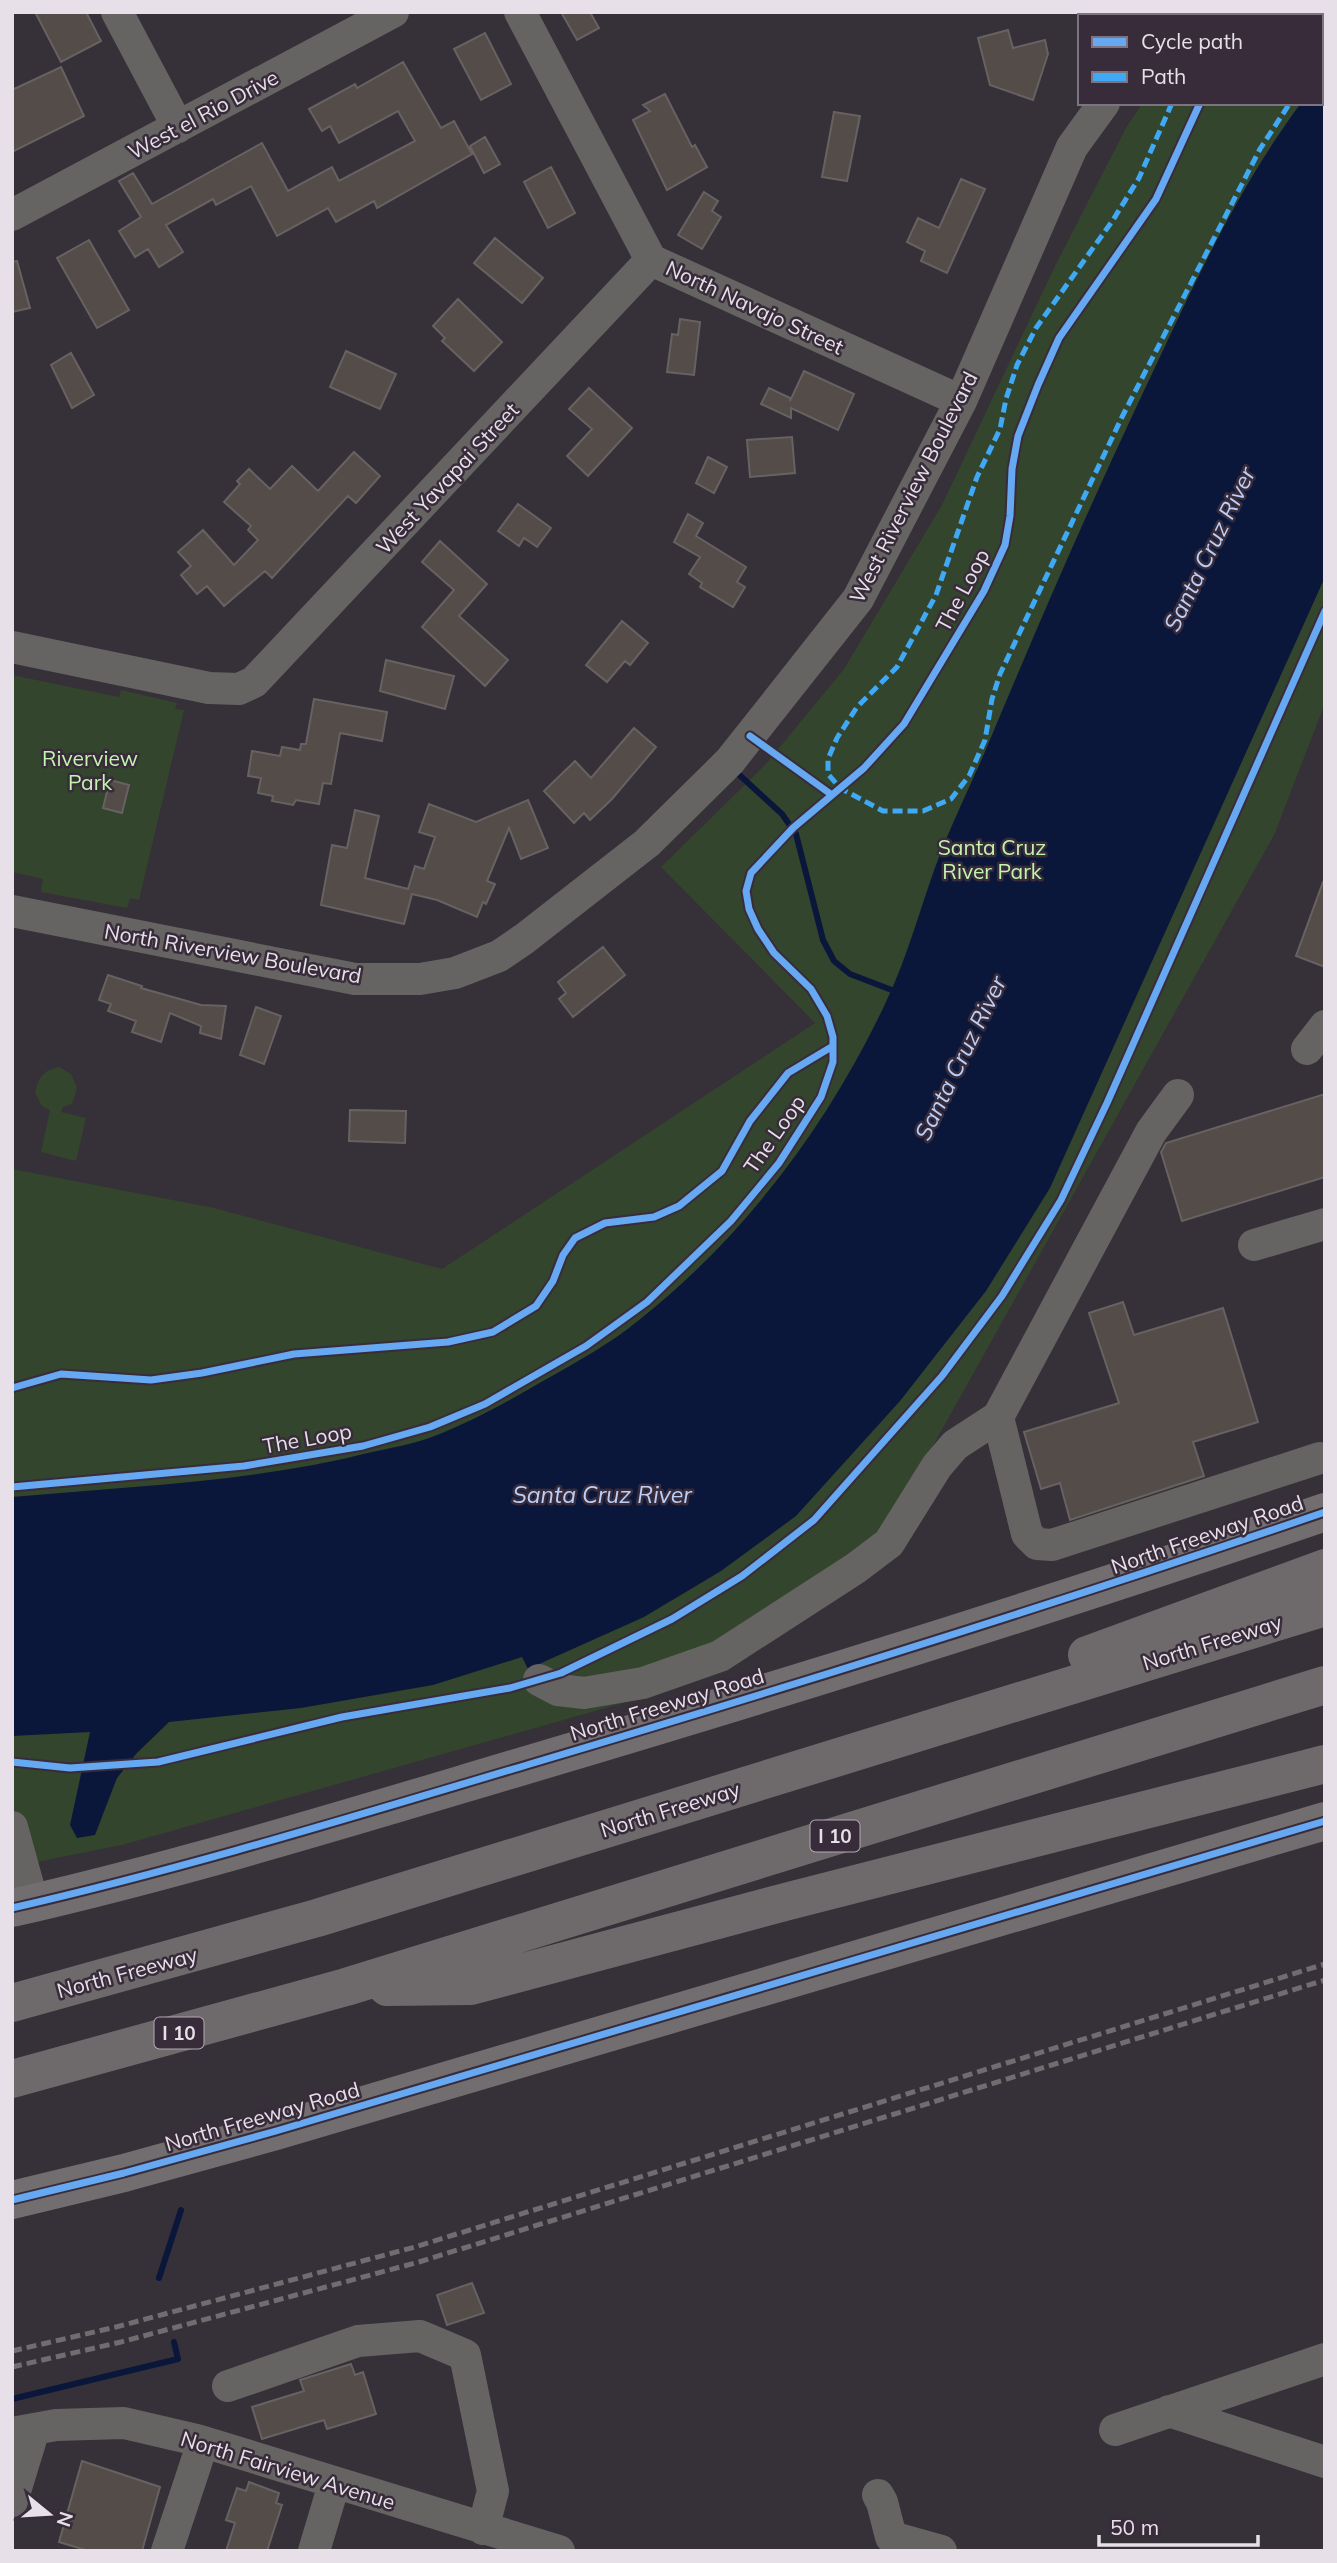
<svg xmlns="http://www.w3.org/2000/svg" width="1337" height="2563" viewBox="0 0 1337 2563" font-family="Mulish,sans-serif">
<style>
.green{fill:#34452d}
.water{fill:#0a173b}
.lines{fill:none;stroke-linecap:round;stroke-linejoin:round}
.stream{stroke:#0a173b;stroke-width:6}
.building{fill:#544c48;stroke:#676262;stroke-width:2}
.minor{stroke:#666463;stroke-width:32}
.major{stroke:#726d6e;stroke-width:38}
.highway{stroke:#6e6a6b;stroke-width:38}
.rail{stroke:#716c6f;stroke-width:5;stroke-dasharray:10 5;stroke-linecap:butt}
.quiet{stroke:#3fa9f5;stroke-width:5;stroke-dasharray:10 5;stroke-linecap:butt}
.cycleway-casing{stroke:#382c3b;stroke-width:11}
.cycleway{stroke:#66a8f1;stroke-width:7}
.labels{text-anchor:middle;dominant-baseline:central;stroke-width:5;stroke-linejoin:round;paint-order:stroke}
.shield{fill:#382c3b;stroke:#b2aab5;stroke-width:2}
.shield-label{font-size:19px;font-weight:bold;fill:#e7e0e9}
.street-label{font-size:21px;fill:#e7e0e9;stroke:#382c3b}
.park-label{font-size:21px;fill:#c3f5ae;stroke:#382c3b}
.water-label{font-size:23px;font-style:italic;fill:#bacffa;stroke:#382c3b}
</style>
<rect width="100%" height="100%" fill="#363038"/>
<path class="green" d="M 1206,12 L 1325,12 L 1325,703 L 1275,833 L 886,1530 L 648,1696 L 122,1845 L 12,1867 L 12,1169 L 214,1208 L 442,1269 L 815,1023 L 661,867 L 766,764 L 844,669 L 942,505 L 1055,266 L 1127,126 L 1143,103 L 1321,103 L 1321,16 L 1204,16 Z
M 12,675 L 119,697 L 121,690 L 177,703 L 175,709 L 184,710 L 139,900 L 130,898 L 127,908 L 41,892 L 43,879 L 12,872 Z
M 59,1067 L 71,1074 L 77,1088 L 72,1104 L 63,1107 L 61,1112 L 86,1118 L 76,1161 L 41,1152 L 50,1110 L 42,1106 L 35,1093 C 39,1077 42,1071 59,1067 Z"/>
<path class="water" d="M 1325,72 L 1325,577 L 1050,1188 L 986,1291 L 900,1401 L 796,1516 L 721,1571 L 644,1617 L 528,1669 L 522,1657 L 433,1685 L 301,1708 L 169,1722 L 136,1754 L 117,1778 L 95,1835 L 77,1838 L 70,1825 L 90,1732 L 12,1736 L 12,1497 C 132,1486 255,1482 372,1452 C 391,1448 413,1444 432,1437 C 471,1422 507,1402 543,1381 C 575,1363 610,1344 639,1320 C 744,1237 828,1125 885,1004 C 909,955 922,900 942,849 C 955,817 970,786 984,754 C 1032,639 1081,525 1134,412 C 1184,307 1231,197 1301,103 L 1321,103 L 1321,76 Z"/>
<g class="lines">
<path class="stream" d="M 735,771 L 782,814 L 796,834 L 823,940 L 834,961 L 850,974 L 897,992
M 159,2278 L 181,2210
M 12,2399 L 178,2359 L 174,2342"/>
</g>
<path class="building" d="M 35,12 L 86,12 L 101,41 L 61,62 Z
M 561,12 L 590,12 L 599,28 L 577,40 Z
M 1008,30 L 1013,48 L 1045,40 L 1048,54 L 1033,100 L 990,85 L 978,38 Z
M 485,33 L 511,84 L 481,100 L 454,49 Z
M 403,62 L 441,128 L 454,121 L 472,154 L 377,208 L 374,201 L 336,222 L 328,208 L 277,236 L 251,186 L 216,205 L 213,199 L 166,225 L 183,252 L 159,267 L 148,249 L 135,257 L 119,231 L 141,217 L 119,181 L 133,173 L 152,204 L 262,143 L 288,191 L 332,167 L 339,181 L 415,141 L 398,111 L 339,143 L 330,126 L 322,131 L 309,109 L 355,84 L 357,88 Z
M 61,67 L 84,116 L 12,152 L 12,90 Z
M 665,94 L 692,147 L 695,145 L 707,167 L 667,190 L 633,120 L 650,111 L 643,105 Z
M 834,112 L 860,116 L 847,181 L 822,177 Z
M 485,137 L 500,164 L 484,173 L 470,146 Z
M 551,167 L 575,213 L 548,228 L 524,182 Z
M 961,179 L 985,189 L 947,273 L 921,261 L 925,251 L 907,242 L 918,218 L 939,228 Z
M 704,192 L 718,201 L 712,211 L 721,217 L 702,249 L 678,235 Z
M 495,238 L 543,278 L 522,303 L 474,263 Z
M 89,240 L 129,310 L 97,328 L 57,258 Z
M 17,261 L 30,308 L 12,312 L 12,262 Z
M 458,299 L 502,342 L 474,371 L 442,341 L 445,338 L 433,326 Z
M 680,319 L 700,322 L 694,375 L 667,372 L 672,334 L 678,335 Z
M 346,351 L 396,374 L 380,409 L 330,387 Z
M 71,353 L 94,395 L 72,408 L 51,365 Z
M 804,371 L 854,394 L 838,430 L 791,408 L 791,418 L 761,404 L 769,388 L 790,398 L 790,401 Z
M 589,388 L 632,428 L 588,476 L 567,456 L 592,429 L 569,409 Z
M 792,437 L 795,473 L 750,477 L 747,440 Z
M 354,452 L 380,476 L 356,503 L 348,496 L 272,578 L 265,571 L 224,606 L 207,586 L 197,594 L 181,575 L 191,566 L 178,552 L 203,530 L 234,565 L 258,540 L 248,530 L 251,526 L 224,502 L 240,484 L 237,481 L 249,469 L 270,489 L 292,466 L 318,491 Z
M 708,457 L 727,467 L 714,493 L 696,483 Z
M 518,504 L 551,528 L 537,547 L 524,538 L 519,546 L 498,531 Z
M 688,514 L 703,523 L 696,536 L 746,567 L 737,582 L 745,587 L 733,607 L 700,587 L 702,583 L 689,574 L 700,557 L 674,542 Z
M 440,541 L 487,584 L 459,616 L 508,660 L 485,686 L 422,627 L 454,590 L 422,562 Z
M 622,621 L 648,643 L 630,665 L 625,661 L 607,682 L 586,665 Z
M 386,660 L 454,676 L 445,709 L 380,691 Z
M 314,699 L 387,712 L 382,741 L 340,733 L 331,784 L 323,783 L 319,804 L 296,800 L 293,805 L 272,801 L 273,796 L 258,793 L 261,778 L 248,776 L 252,751 L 280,756 L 282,747 L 300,750 L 301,744 L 306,744 Z
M 634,728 L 656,747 L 612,799 L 590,820 L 584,813 L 574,823 L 544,791 L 575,761 L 591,778 Z
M 110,780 L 129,785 L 122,813 L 103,808 Z
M 528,800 L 548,848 L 521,859 L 509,828 L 487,881 L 495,884 L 486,904 L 483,902 L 477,917 L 437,900 L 412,894 L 404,924 L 321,905 L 332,845 L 347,848 L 355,810 L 379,816 L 365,878 L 408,889 L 415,866 L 424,869 L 435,837 L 419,832 L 429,804 L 476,822 Z
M 1323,882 L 1325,882 L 1325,967 L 1296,956 Z
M 603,947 L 625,975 L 573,1017 L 559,999 L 566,993 L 558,982 Z
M 108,975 L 142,986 L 141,988 L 201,1005 L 226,1006 L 221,1039 L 200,1033 L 201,1026 L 170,1013 L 161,1042 L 132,1032 L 136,1021 L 108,1011 L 111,1004 L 99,1000 Z
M 256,1007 L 281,1016 L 264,1064 L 240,1055 Z
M 1325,1094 L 1325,1177 L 1182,1221 L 1161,1152 L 1166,1143 Z
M 350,1110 L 406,1111 L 405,1143 L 349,1141 Z
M 1123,1302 L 1134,1335 L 1223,1308 L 1258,1422 L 1193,1442 L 1204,1476 L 1070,1520 L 1060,1483 L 1041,1489 L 1024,1432 L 1119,1403 L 1089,1313 Z
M 472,2283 L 484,2313 L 447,2325 L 437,2295 Z
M 351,2364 L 355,2375 L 363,2372 L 376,2414 L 327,2429 L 324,2420 L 262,2439 L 252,2407 L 304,2391 L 300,2380 Z
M 82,2461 L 160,2487 L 142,2551 L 89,2551 L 59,2542 Z
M 249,2482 L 279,2493 L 276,2503 L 282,2505 L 267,2551 L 226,2551 L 235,2523 L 226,2520 L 237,2488 L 246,2491 Z"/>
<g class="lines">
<path class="minor" d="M 117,12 L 178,127
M 520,12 L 651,260 L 961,401
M 1167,16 L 1169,12
M 12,215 L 393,12
M 12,647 L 209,688 L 239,689 L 254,682 L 651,260
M 12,911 L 355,979 L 420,979 L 455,973 L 499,956 L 524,939 L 647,843 L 730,761 L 858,599 L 961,401 L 1072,147 L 1104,103
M 1307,1049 L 1325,1026
M 1178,1095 L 1151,1132 L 998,1417 L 1027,1534 L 1037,1544 L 1052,1545 L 1320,1458
M 1254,1245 L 1325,1224
M 539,1680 L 558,1690 L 584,1693 L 643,1683 L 720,1656 L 856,1568 L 889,1543 L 937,1466 L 955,1445 L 998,1417
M 12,1827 L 33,1903
M 228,2386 L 358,2341 L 420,2336 L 465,2355 L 493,2491 L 483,2529
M 1169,2411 L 1325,2462
M 1115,2430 L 1325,2359
M 12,2433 L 56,2425 L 124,2423 L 197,2440 L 559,2551
M 878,2495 L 882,2502 L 891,2537 L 941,2551
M 12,2501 L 34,2429
M 167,2551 L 203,2442
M 314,2551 L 334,2484"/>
<path class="major" d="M 12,1908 C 187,1868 358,1815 530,1764 C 796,1685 1062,1602 1325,1512
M 12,2200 L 124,2173 L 276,2131 L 1325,1821"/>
<path class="highway" d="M 1087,1655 L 1325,1568
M 387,1987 L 471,1986 L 785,1902 L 1325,1764
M 12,2003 L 317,1918 L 1325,1607
M 12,2079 L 346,1987 L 1325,1685"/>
<path class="rail" d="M 12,2351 L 116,2327 L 415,2247 L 1325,1964
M 12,2367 L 121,2342 L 419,2262 L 1325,1980"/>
<path class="quiet" d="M 1230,16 L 1233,12
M 1321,61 L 1325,57
M 1172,103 L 1139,178 L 1113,220 L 1036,328 L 1017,365 L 1006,399 L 1000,429 L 977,477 L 936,595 L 897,667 L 857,707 L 837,738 L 828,759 L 828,774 L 840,788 L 883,811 L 923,811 L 951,799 L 969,776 L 985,740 L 992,699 L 1000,674 L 1122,417 L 1260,149 L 1290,103"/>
<g class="cycleway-casing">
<path id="cycleway" d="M 750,736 L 832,795
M 12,1388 L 61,1374 L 151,1380 L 202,1373 L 294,1354 L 448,1342 L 493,1332 L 536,1306 L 553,1281 L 563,1255 L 575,1238 L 605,1223 L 654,1217 L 679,1206 L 722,1171 L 750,1121 L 788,1073 L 833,1046
M 12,1487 L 244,1466 L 363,1446 L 430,1427 L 485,1404 L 586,1346 L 647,1302 L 731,1221 L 779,1163 L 821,1097 L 833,1062 L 833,1037 L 827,1016 L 811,989 L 774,953 L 758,929 L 749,909 L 746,891 L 751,873 L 793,828 L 864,768 L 904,724 L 984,591 L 1005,545 L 1010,516 L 1012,469 L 1018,436 L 1038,385 L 1059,338 L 1156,199 L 1200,103
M 12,1762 L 70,1768 L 158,1762 L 342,1717 L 510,1688 L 561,1673 L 672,1619 L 742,1576 L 814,1520 L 942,1376 L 1002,1296 L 1061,1200 L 1107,1103 L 1325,611
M 12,1908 C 187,1868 358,1815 530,1764 C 796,1685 1062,1602 1325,1512
M 12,2200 L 124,2173 L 276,2131 L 1325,1821"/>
</g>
<use href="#cycleway" class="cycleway"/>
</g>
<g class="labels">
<g class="shield">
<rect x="810.5" y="1820.5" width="49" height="31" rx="5"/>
<rect x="154.5" y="2017.5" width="49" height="31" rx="5"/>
</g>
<g class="shield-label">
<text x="835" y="1836">I 10</text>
<text x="179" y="2033">I 10</text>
</g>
<g class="street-label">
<text transform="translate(203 114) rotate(-28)">West el Rio Drive</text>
<text transform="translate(755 307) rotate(25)">North Navajo Street</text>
<text transform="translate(447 478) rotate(-47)">West Yavapai Street</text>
<text transform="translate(913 487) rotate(-63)">West Riverview Boulevard</text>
<text transform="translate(962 590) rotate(-62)">The Loop</text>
<text transform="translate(233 953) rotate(10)">North Riverview Boulevard</text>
<text transform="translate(774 1134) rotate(-55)">The Loop</text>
<text transform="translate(307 1438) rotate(-10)">The Loop</text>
<text transform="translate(1207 1534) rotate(-19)">North Freeway Road</text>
<text transform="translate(1212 1642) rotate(-17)">North Freeway</text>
<text transform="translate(667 1704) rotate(-17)">North Freeway Road</text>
<text transform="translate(670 1809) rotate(-17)">North Freeway</text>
<text transform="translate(127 1972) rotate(-15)">North Freeway</text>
<text transform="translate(262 2116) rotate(-16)">North Freeway Road</text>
<text transform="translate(288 2470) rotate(17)">North Fairview Avenue</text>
</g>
<g class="park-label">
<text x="90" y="758">Riverview<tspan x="90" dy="24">Park</tspan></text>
<text x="992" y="847">Santa Cruz<tspan x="992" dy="24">River Park</tspan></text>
</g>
<g class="water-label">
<text transform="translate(1209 549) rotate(-64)">Santa Cruz River</text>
<text transform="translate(960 1058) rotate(-64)">Santa Cruz River</text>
<text x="602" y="1494">Santa Cruz River</text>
</g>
</g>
<rect width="1337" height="2563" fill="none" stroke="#e7e0e9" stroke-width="28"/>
<rect x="1078" y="14" width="245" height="91" fill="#382c3b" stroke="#7e7481" stroke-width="2"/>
<rect x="1092" y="37" width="35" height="10" fill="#66a8f1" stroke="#7e7481" stroke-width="2"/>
<text x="1141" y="49" font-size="21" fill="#e7e0e9">Cycle path</text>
<rect x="1092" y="72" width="35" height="10" fill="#3fa9f5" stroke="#7e7481" stroke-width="2"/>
<text x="1141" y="84" font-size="21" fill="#e7e0e9">Path</text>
<g transform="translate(49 2514) rotate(108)" stroke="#382c3b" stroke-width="5" paint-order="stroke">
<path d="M0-5L12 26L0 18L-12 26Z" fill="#e7e0e9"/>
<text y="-10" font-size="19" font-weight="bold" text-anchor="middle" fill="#e7e0e9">N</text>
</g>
<path d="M1099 2535v10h159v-10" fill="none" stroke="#e7e0e9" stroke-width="3.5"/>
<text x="1110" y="2535" font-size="21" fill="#e7e0e9" stroke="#382c3b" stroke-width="5" paint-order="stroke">50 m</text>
</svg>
